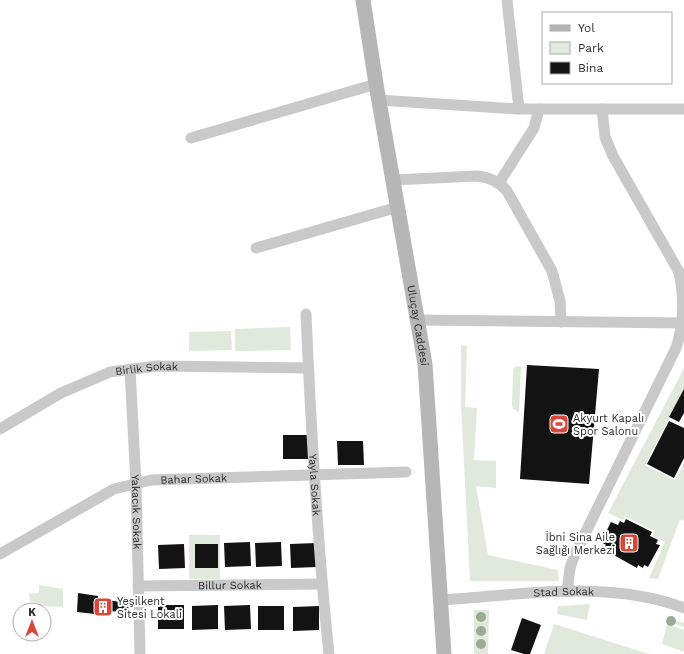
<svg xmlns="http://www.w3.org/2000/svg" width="684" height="654" viewBox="0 0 684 654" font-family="'Work Sans',sans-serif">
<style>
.green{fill:#e0e9db}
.building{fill:#131313}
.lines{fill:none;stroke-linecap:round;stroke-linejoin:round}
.street{stroke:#c9c9c9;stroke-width:11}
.secondary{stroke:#b6b6b6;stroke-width:15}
.tree{fill:#9baa95}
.labels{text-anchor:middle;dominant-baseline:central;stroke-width:4;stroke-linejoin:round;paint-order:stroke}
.street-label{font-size:11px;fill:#2c2c2c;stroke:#fff}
.poi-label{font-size:11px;fill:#2c2c2c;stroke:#fff;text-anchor:start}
</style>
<rect width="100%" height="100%" fill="#fff"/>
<path class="green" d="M 290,327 L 291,350 L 235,351 L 235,329 Z
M 231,331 L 232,350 L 189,351 L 189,332 Z
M 461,345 L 467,346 L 465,407 L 477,408 L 474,460 L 496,461 L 496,488 L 476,486 L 488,555 L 558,570 L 559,581 L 470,581 L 461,404 Z
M 521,366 L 519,412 L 513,409 L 512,405 L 513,370 L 515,367 Z
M 684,368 L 684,390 L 645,465 L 675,480 L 684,463 L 684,521 L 680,519 L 658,579 L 649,578 L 665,542 L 653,536 L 654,531 L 625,516 L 623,520 L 608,513 Z
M 189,535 L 220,535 L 220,579 L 189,579 Z
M 39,585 L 63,589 L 63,607 L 38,606 L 38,603 L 30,601 L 29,594 L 39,593 Z
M 590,604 L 587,620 L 557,614 L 558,606 Z
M 474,610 L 489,610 L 488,654 L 474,654 Z
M 669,618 L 684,623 L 684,627 L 669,622 Z
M 554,624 L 649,654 L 544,654 Z
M 667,624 L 684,630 L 684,652 L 662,644 Z"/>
<path class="building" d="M 527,365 L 599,369 L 589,484 L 520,479 Z
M 684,389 L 684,413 L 679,422 L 669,417 Z
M 669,421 L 684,428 L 684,458 L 674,478 L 647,464 Z
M 283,435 L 309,435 L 309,459 L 283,459 Z
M 337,441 L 363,441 L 364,465 L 338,465 Z
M 626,519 L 652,532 L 650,536 L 658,540 L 656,544 L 660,545 L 648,567 L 644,565 L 643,568 L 638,565 L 637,568 L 610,553 L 611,551 L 604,548 L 606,545 L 601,542 L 611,522 L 618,525 L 620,521 L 624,523 Z
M 250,542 L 251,566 L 225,567 L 224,543 Z
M 281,542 L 282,566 L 256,567 L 255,543 Z
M 316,543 L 317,567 L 291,568 L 290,544 Z
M 184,544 L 185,568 L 159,569 L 158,545 Z
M 195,544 L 218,544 L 218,568 L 195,568 Z
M 78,593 L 98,596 L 98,599 L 129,603 L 128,612 L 105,611 L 104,615 L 77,612 Z
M 158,605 L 184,605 L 184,629 L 158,629 Z
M 218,605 L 218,629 L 192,630 L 192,606 Z
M 250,605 L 251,629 L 225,630 L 224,606 Z
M 258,606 L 284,606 L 284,630 L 258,630 Z
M 319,606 L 319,630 L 293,631 L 293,607 Z
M 522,618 L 541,625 L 530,654 L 524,654 L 511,650 Z"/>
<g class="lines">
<g class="street">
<path d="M 507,0 L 519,109"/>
<path d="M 378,100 L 519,109 L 684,109"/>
<path d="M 191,138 L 376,84"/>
<path d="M 393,180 L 476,176 C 489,177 499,181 507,191 L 552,271 L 560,301 L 561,322"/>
<path d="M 499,183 L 534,128 L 539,109"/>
<path d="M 256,248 L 398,207"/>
<path id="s1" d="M 306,314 C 311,428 317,541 329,654"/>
<path d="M 418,320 L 684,323"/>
<path id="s2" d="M 130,369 L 136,484 L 140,654"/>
<path id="s3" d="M 0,429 L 61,393 L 110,372 L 157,366 L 308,368"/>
<path id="s4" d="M 0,554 L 114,489 L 151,480 L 406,472"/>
<path id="s5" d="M 138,586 L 322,584"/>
<path d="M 567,592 L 570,568 L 575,554 L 676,348 C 684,324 684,296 679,272 L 613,156 L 605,137 L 602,109"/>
<path id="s6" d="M 441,600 C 519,595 610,579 684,608"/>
</g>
<path class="secondary" id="s7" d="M 363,0 L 376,84 L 425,364 L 444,654"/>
</g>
<g class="tree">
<circle cx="481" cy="617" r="5"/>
<circle cx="671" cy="621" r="5"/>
<circle cx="481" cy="631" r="5"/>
<circle cx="481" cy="644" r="5"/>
</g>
<defs>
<g id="stadium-square" transform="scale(1)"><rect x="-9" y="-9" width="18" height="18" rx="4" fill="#d6473c" stroke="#fff"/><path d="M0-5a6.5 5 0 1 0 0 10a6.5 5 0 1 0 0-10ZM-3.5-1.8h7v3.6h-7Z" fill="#fff"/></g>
<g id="building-square" transform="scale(1)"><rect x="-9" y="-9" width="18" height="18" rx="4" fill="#d6473c" stroke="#fff"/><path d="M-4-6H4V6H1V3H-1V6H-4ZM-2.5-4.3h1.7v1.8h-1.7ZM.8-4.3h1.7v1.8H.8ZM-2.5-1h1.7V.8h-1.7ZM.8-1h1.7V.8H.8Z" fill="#fff"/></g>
</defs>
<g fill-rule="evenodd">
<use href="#stadium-square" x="559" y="424"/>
<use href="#building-square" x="629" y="543"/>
<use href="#building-square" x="103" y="607"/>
</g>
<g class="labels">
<g class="street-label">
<text stroke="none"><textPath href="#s7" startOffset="330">Uluçay Caddesi</textPath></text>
<text stroke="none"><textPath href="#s3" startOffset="161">Birlik Sokak</textPath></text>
<text stroke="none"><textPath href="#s4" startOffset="212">Bahar Sokak</textPath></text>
<text stroke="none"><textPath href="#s1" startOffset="171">Yayla Sokak</textPath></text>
<text stroke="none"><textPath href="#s2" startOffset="143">Yakacık Sokak</textPath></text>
<text stroke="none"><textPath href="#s5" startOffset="92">Billur Sokak</textPath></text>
<text stroke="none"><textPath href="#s6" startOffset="123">Stad Sokak</textPath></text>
</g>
<g class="poi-label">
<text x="573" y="418">Akyurt Kapalı<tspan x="573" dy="13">Spor Salonu</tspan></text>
<text x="615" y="537" text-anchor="end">İbni Sina Aile<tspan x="615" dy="13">Sağlığı Merkezi</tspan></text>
<text x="117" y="601">Yeşilkent<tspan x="117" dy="13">Sitesi Lokali</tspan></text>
</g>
</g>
<rect x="542" y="12" width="130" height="72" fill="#ffffff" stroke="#ababab"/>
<rect x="550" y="25" width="20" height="6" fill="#b6b6b6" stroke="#ababab"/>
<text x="578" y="32" font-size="12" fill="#2c2c2c">Yol</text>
<rect x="550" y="42" width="20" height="12" fill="#e0e9db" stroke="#ababab"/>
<text x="578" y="52" font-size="12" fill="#2c2c2c">Park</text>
<rect x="550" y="62" width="20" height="12" fill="#131313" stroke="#ababab"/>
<text x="578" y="72" font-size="12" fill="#2c2c2c">Bina</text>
<g transform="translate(32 622)"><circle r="19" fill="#ffffff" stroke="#ababab"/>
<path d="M0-3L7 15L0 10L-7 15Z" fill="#d6473c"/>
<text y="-6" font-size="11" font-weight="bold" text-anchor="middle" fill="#2c2c2c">K</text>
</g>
</svg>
